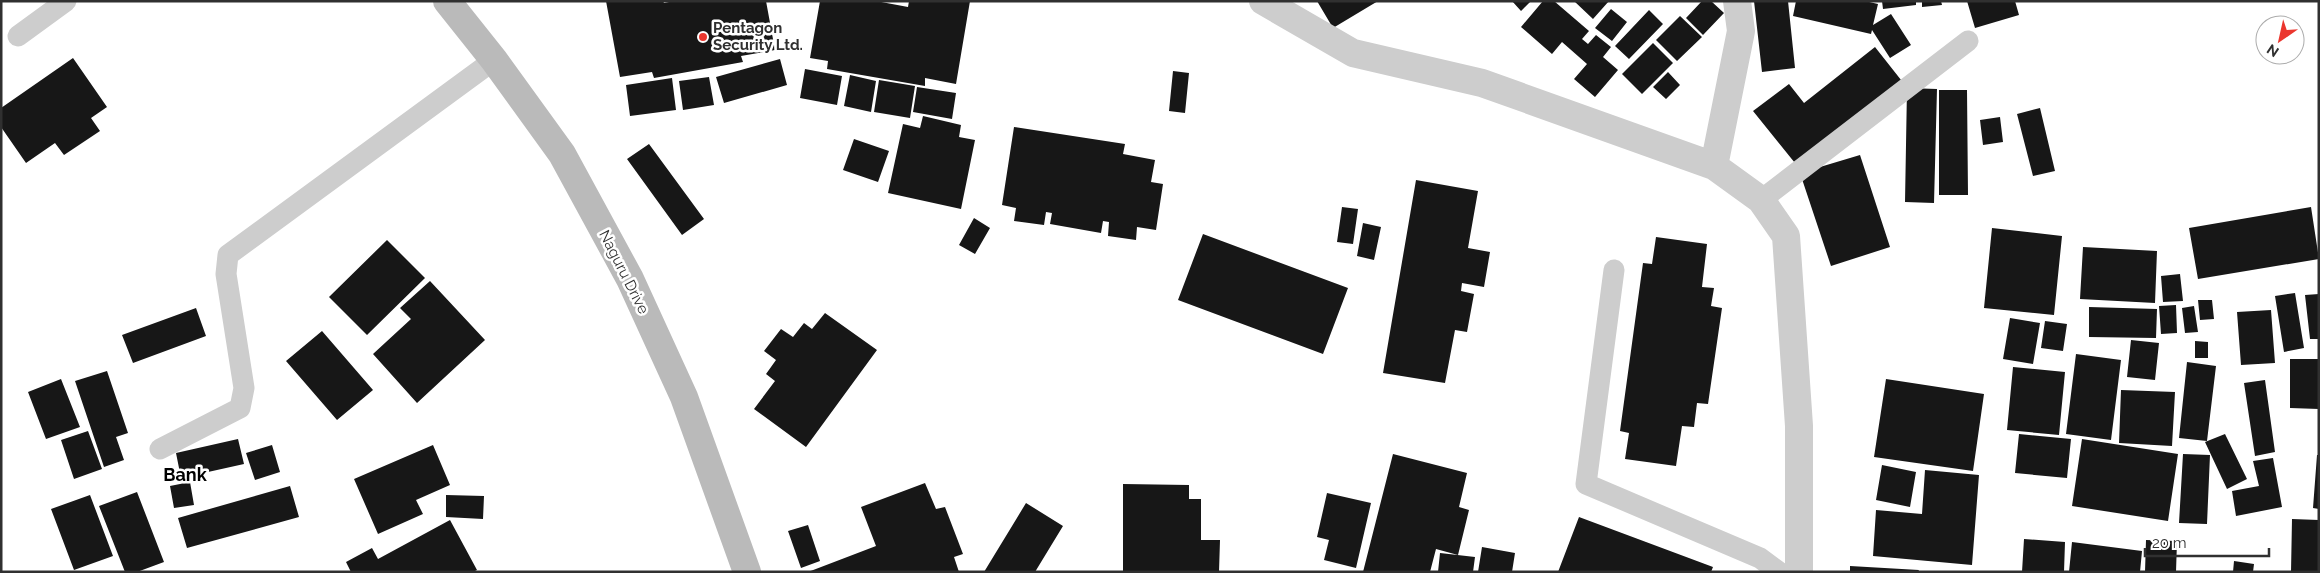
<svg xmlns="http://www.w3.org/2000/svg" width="2320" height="573" viewBox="0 0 2320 573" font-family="Raleway,sans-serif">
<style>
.building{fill:#171717}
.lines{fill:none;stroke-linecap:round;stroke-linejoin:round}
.lane{stroke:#cdcdcd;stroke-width:21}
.street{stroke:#cdcdcd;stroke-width:28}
.secondary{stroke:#bababa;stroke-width:28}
.poi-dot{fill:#eb362e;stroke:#fff;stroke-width:2}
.labels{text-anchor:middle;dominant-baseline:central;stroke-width:5;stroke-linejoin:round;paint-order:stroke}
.poi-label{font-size:15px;font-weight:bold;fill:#303030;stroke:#fff;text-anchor:start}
.street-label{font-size:15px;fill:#303030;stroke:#fff}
.quarter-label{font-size:18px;font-weight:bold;fill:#000;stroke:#fff}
</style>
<rect width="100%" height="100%" fill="#fff"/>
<path class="building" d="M 606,1 L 663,1 L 664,3 L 674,1 L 766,1 L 775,50 L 741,56 L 743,62 L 654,78 L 652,72 L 620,77 Z
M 820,1 L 876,1 L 908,7 L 909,1 L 970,1 L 956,84 L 925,78 L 925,86 L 827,69 L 828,61 L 810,58 Z
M 1317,1 L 1378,1 L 1333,28 Z
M 1512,1 L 1531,1 L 1521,11 Z
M 1543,1 L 1554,1 L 1589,31 L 1582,39 L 1588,44 L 1596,35 L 1611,47 L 1603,57 L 1618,70 L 1595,97 L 1574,79 L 1587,64 L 1562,42 L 1552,54 L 1521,27 Z
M 1574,1 L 1609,1 L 1593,19 Z
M 1702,1 L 1711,1 L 1724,13 L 1703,35 L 1686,18 Z
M 1754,1 L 1788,1 L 1795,68 L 1762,72 Z
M 1796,1 L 1865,1 L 1878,4 L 1873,25 L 1891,14 L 1911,45 L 1890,58 L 1872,30 L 1871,34 L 1793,16 Z
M 1882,1 L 1916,1 L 1916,5 L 1883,9 Z
M 1922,1 L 1941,1 L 1942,5 L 1922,7 Z
M 1967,1 L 2015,1 L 2019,15 L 1975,28 Z
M 1611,9 L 1627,22 L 1612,41 L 1595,28 Z
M 1649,10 L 1663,24 L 1629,59 L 1615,46 Z
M 1680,16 L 1702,37 L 1677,61 L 1656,40 Z
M 1653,43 L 1673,63 L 1642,94 L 1622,74 Z
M 1875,47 L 1905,85 L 1799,168 L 1753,111 L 1789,84 L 1804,103 Z
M 73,58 L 107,107 L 91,118 L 100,131 L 64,155 L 55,143 L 26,163 L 1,127 L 1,108 Z
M 780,59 L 787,85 L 724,103 L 716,77 Z
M 805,69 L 842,76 L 837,105 L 800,98 Z
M 1173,71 L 1189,73 L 1185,113 L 1169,111 Z
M 1668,72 L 1680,85 L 1666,99 L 1653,87 Z
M 850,75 L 876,81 L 871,112 L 844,106 Z
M 709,77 L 714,105 L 683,110 L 679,81 Z
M 672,78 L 676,110 L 630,116 L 626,85 Z
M 879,80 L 915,86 L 910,118 L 874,112 Z
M 917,87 L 956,93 L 952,119 L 913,112 Z
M 1907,88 L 1937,89 L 1934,203 L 1905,202 Z
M 1939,90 L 1967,90 L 1968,195 L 1939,195 Z
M 2040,108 L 2055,171 L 2033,176 L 2017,114 Z
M 923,116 L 961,125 L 959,137 L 975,140 L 961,209 L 888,193 L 903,124 L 920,128 Z
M 2000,117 L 2003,142 L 1983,145 L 1980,120 Z
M 1014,127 L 1125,144 L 1123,154 L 1155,160 L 1151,182 L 1163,184 L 1156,230 L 1137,227 L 1136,240 L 1108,236 L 1109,222 L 1103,221 L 1101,233 L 1050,224 L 1052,213 L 1046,212 L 1044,225 L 1014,221 L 1016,208 L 1002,205 Z
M 854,139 L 889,151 L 878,182 L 843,170 Z
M 649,144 L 704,219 L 682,235 L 627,159 Z
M 1860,155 L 1890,247 L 1831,266 L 1800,173 Z
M 1416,180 L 1478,191 L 1468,248 L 1490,252 L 1484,287 L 1462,283 L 1461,291 L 1474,294 L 1467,332 L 1455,330 L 1445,383 L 1383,373 Z
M 1342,207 L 1358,209 L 1353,244 L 1337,242 Z
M 2311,207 L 2319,259 L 2198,279 L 2189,228 Z
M 974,218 L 990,228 L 975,254 L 959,245 Z
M 1363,223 L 1381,227 L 1374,260 L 1357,256 Z
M 1992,228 L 2062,236 L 2054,315 L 1984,308 Z
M 1203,234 L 1348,288 L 1323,354 L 1178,300 Z
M 1656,237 L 1707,244 L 1702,287 L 1714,288 L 1711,306 L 1722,308 L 1708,404 L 1697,403 L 1694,427 L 1682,426 L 1676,466 L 1625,459 L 1629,433 L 1620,431 L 1643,263 L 1652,264 Z
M 387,240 L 425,278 L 367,335 L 329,297 Z
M 2083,247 L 2157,251 L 2155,303 L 2080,299 Z
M 2180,274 L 2183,301 L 2163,302 L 2161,276 Z
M 430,281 L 485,340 L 417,403 L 373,354 L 411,319 L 400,308 Z
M 2295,293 L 2304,348 L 2284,352 L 2275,296 Z
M 2319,294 L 2319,339 L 2310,339 L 2305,295 Z
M 2198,300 L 2212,300 L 2214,319 L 2200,320 Z
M 2176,305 L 2177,333 L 2161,334 L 2159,306 Z
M 2194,306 L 2198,332 L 2185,333 L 2182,308 Z
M 2089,307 L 2157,309 L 2156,338 L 2089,337 Z
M 196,308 L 206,336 L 133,363 L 122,335 Z
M 2271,310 L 2275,363 L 2241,365 L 2237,312 Z
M 825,313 L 877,350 L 806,447 L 754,409 L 775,381 L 766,374 L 776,360 L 764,351 L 781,329 L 793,337 L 804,323 L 812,329 Z
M 2010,318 L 2040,323 L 2033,364 L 2003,359 Z
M 2045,321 L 2067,324 L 2063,351 L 2041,348 Z
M 322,331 L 373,390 L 337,420 L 286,361 Z
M 2131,340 L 2159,343 L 2155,380 L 2127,377 Z
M 2195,341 L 2208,342 L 2208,358 L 2195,358 Z
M 2076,354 L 2121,360 L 2111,440 L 2066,434 Z
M 2290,359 L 2319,359 L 2319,409 L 2290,408 Z
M 2187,362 L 2216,366 L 2207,441 L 2179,438 Z
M 2013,367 L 2065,372 L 2059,435 L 2007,430 Z
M 107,371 L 128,433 L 116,437 L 124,460 L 104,467 L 75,381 Z
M 61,379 L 80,427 L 46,439 L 28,392 Z
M 1886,379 L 1984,394 L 1973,471 L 1874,457 Z
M 2265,380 L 2275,452 L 2255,456 L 2244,383 Z
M 2121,390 L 2175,392 L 2172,446 L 2119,443 Z
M 88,431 L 102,469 L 74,479 L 61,440 Z
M 2019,434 L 2071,439 L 2067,478 L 2015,473 Z
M 2225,434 L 2247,479 L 2227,489 L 2205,442 Z
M 238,439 L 244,464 L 181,478 L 176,453 Z
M 2082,439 L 2178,454 L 2168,521 L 2072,506 Z
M 272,445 L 280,472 L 255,480 L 246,453 Z
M 433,445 L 450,485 L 416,500 L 423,514 L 378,534 L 354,479 Z
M 1393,454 L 1467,473 L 1459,507 L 1469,510 L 1458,555 L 1436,549 L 1430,572 L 1363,572 Z
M 2183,454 L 2210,455 L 2207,524 L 2179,523 Z
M 2317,455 L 2319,455 L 2319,509 L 2313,508 Z
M 2273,458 L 2282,507 L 2236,516 L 2232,491 L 2259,486 L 2253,461 Z
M 1882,465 L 1916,472 L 1910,507 L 1876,500 Z
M 1925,470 L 1979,475 L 1972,565 L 1873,556 L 1876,510 L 1922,514 Z
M 190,482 L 194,505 L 174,508 L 170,486 Z
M 925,483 L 936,509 L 945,507 L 963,554 L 954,557 L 959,572 L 808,572 L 876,546 L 861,507 Z
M 1123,484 L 1189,485 L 1189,499 L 1201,499 L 1201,540 L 1220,540 L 1219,572 L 1123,572 Z
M 290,486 L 299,517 L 187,548 L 178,518 Z
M 137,492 L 164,562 L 137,572 L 125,572 L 99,506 Z
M 1327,493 L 1371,503 L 1356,568 L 1324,560 L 1329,540 L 1317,537 Z
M 90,495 L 113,556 L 74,570 L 51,509 Z
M 446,495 L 484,496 L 483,519 L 446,517 Z
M 1026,503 L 1063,526 L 1035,572 L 984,572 Z
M 1579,517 L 1713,567 L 1711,572 L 1558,572 Z
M 2292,519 L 2319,520 L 2319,572 L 2291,572 Z
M 450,520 L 477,570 L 473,572 L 351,572 L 346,562 L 372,548 L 378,559 Z
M 808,525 L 820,561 L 801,568 L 788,531 Z
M 2024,539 L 2065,542 L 2064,572 L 2022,572 Z
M 2146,540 L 2177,541 L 2176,572 L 2145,572 Z
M 2072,542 L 2142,551 L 2140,572 L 2069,572 Z
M 1482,547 L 1515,553 L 1512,572 L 1478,572 Z
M 1440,553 L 1475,557 L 1473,572 L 1438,572 Z
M 2234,561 L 2254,564 L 2253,572 L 2233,572 Z
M 1850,566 L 1919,570 L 1918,572 L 1850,572 Z"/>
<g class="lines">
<path class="lane" d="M 18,36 L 66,1
M 1761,200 L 1968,41
M 1614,270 L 1586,484 L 1760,558 L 1779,572
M 160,449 L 240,408 L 244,388 L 226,274 L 228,255 L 494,60"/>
<path class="street" d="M 1263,1 L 1353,53 L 1482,83 L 1714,166 L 1761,200 L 1786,236 L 1799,426 L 1799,572
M 1714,166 L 1741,31 L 1737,1"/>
<path class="secondary" d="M 447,1 L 494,60 L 562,154 L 630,279 L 684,397 L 747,572"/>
</g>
<circle class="poi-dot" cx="703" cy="37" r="5"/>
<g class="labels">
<g class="poi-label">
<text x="713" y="28">Pentagon<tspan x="713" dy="17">Security Ltd.</tspan></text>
</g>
<g class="street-label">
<text transform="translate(624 272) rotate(63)">Naguru Drive</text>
</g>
<g class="quarter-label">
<text x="185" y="474">Bank</text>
</g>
</g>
<rect width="2320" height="573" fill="none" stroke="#303030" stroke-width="5"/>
<g transform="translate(2280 40) rotate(214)"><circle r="24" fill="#ffffff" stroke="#acacac"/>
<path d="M0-4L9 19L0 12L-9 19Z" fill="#eb362e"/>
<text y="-8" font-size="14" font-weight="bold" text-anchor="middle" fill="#303030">N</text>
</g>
<path d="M2145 548v8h124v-8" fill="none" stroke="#303030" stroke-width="2.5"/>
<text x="2152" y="548" font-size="15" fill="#303030" stroke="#ffffff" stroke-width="4" paint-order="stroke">20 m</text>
</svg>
